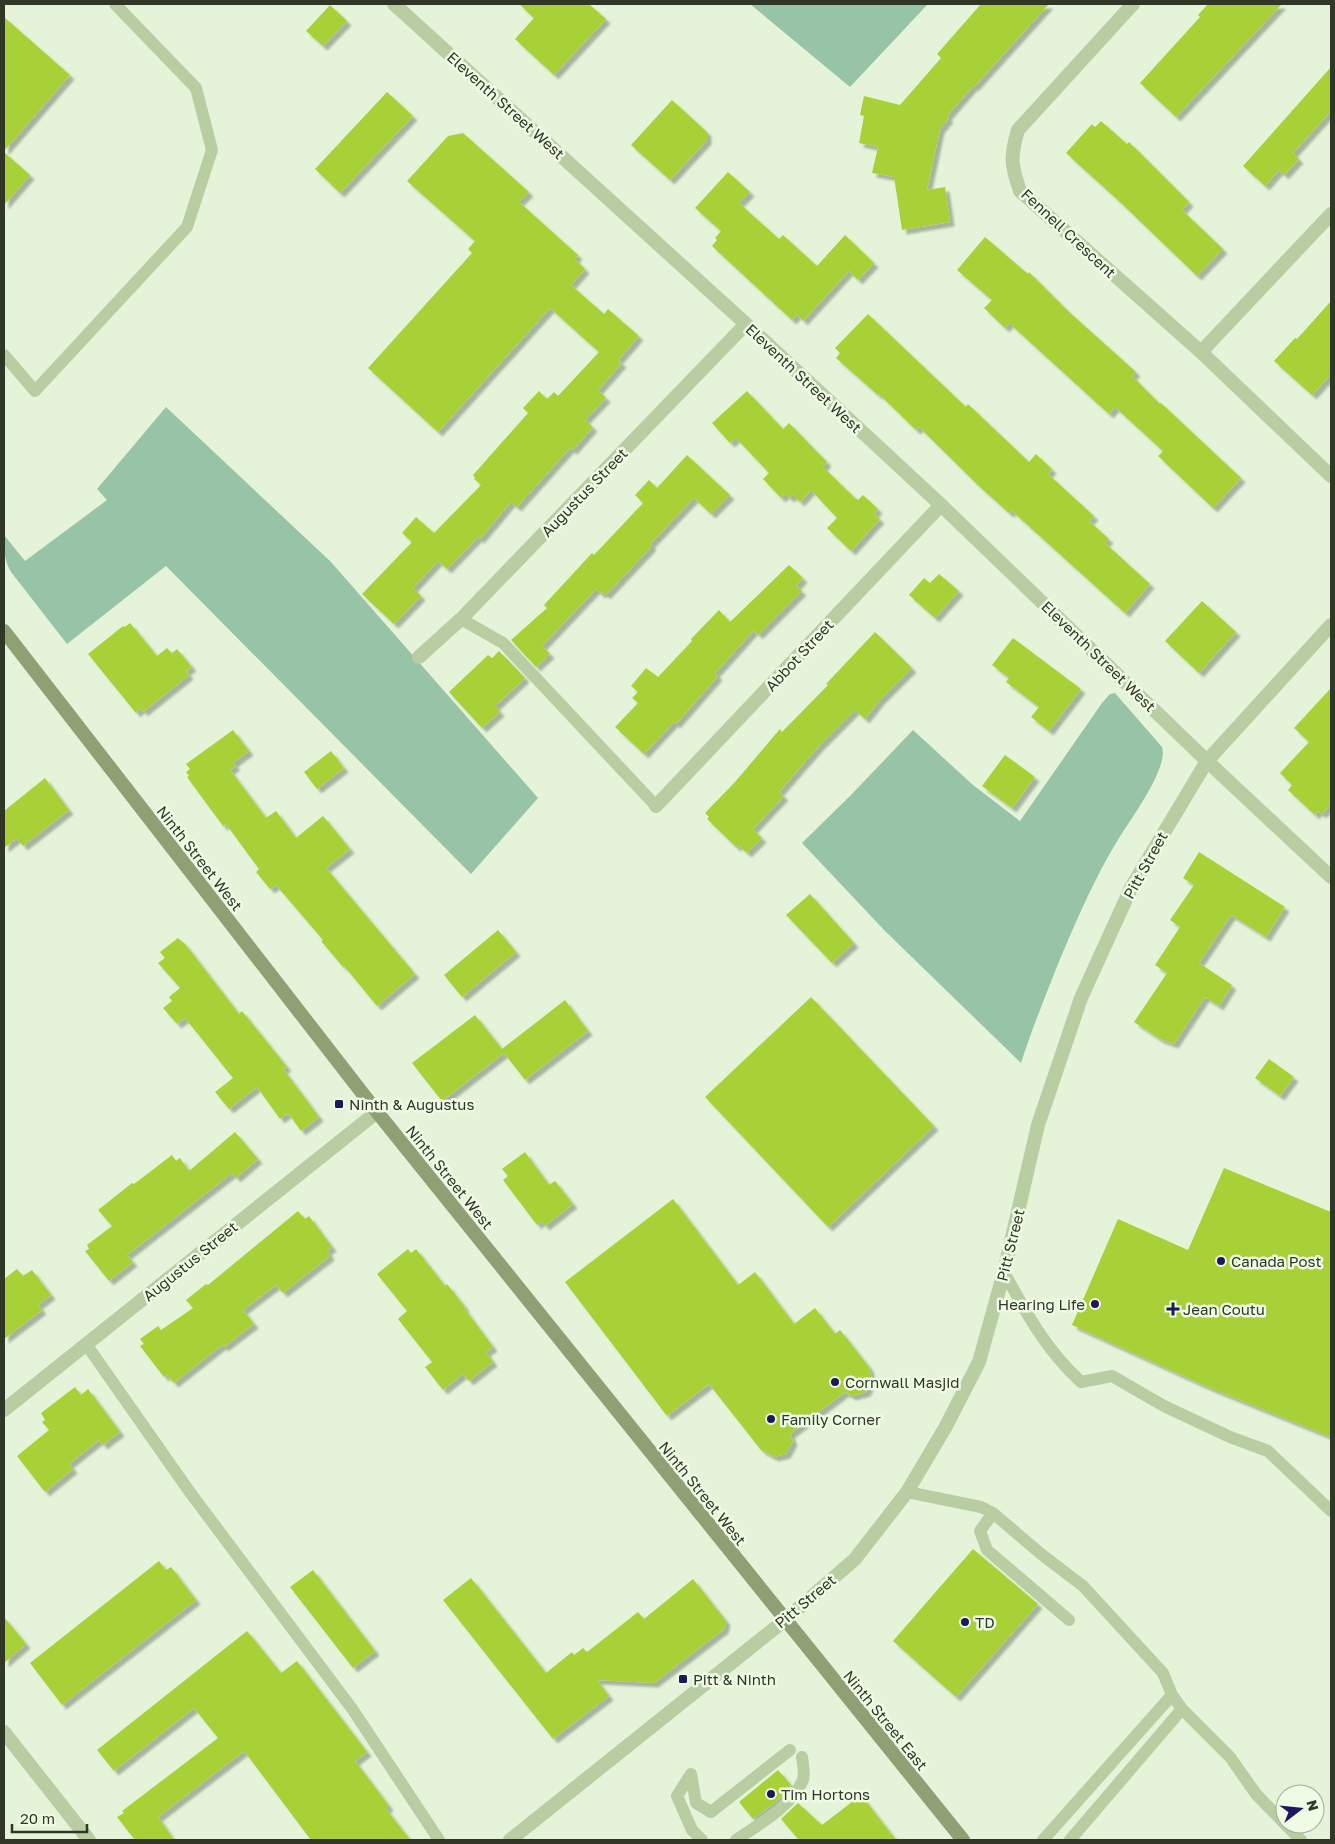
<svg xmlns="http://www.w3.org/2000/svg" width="1335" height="1844" viewBox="0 0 1335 1844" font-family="'Golos Text',sans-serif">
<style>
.green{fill:#97c4a7}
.building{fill:#a8d139;filter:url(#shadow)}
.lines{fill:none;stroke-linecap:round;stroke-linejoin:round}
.service{stroke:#b9cda3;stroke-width:12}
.minor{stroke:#b9cda3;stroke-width:14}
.tertiary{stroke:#b9cda3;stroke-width:14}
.secondary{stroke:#8fa075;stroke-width:14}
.poi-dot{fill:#1e185c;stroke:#effbe5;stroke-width:2}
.labels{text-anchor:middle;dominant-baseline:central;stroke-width:5;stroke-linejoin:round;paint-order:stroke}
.street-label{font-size:15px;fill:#313726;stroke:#effbe5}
.poi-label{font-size:15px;fill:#313726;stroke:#effbe5;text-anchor:start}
</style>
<defs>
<filter id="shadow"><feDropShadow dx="4.5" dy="4.5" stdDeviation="1" flood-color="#0004"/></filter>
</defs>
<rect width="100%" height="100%" fill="#e5f4d8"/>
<path class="green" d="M 750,4 L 928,4 L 850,87 Z
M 166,407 L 331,562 L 538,798 L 471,874 L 166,566 L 67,644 L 11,572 C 4,560 4,549 4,535 L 25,561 L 107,500 L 97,489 Z
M 1115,693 L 1162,747 C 1169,767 1131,819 1119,838 C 1095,877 1076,921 1058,964 C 1045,997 1032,1029 1021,1063 L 885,931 L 802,843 L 852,794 L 913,730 L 973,785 L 1020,821 L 1102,703 L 1110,694 Z"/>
<path class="building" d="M 519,4 L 589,4 L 606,19 L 554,75 L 515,39 L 534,18 Z
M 981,4 L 1049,4 L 974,87 L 973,86 L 947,116 L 949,118 L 940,129 L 927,190 L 945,187 L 950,222 L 902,230 L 894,177 L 872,173 L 878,147 L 859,143 L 864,116 L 860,115 L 864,96 L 900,105 L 941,58 L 937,54 Z
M 1208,4 L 1282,4 L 1176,117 L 1140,83 L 1200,17 L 1198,15 Z
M 330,5 L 347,21 L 323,46 L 306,31 Z
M 4,17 L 70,75 L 4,151 Z
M 1331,67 L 1331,111 L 1293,153 L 1299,159 L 1284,175 L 1279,170 L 1265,186 L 1243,166 Z
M 387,92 L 413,116 L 340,193 L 315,169 Z
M 672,100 L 707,132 L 707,140 L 670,180 L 631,145 Z
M 1101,121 L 1127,144 L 1129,142 L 1189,202 L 1182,210 L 1223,249 L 1197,276 L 1118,200 L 1066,153 L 1092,124 L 1095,127 Z
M 463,133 L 529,192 L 519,202 L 578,255 L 575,259 L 585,269 L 571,285 L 604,314 L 608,309 L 639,336 L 618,360 L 622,363 L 598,390 L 606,398 L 585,420 L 593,427 L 573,450 L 570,448 L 517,507 L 511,502 L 480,539 L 478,537 L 447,569 L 438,561 L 413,588 L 421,596 L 394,624 L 362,594 L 412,542 L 402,533 L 416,517 L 434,533 L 481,485 L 474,479 L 475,478 L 473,475 L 528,413 L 523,408 L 539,391 L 547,399 L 554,392 L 558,396 L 599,352 L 550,308 L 438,432 L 368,368 L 472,253 L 468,249 L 475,241 L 407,181 L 448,136 Z
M 4,152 L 30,175 L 4,205 Z
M 728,172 L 750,192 L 739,203 L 779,239 L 783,235 L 817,266 L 845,235 L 874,263 L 858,280 L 849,271 L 803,321 L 797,314 L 792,320 L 712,246 L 717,240 L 715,238 L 721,231 L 695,208 Z
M 985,237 L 1028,274 L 1029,272 L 1068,311 L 1136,372 L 1132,376 L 1160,404 L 1161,403 L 1241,478 L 1213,508 L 1158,456 L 1163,451 L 1115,407 L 1109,414 L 1009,323 L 1005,328 L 984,308 L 992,300 L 957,270 Z
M 1331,301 L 1331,374 L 1312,395 L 1274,361 L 1295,338 L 1297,339 Z
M 868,314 L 966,407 L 968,404 L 1029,462 L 1036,454 L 1052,469 L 1048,474 L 1094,516 L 1089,521 L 1109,539 L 1105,543 L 1150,584 L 1125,613 L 1012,511 L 1009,513 L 979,486 L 919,427 L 916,430 L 879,394 L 878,395 L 836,358 L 840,353 L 835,348 Z
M 747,391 L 783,429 L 789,423 L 827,462 L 823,467 L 855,498 L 858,500 L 863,495 L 878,509 L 874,514 L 880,519 L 851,551 L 827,528 L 837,518 L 811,490 L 800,502 L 793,495 L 790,498 L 785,494 L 781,498 L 763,479 L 769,473 L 736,438 L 730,443 L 712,423 Z
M 687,455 L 730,495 L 711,514 L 694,498 L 650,544 L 652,546 L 606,595 L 603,592 L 601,594 L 596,589 L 542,646 L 550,654 L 536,667 L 511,640 L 547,608 L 544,605 L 592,553 L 594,555 L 643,503 L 635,495 L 649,480 L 657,488 Z
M 789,565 L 803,578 L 796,586 L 802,591 L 758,635 L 754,630 L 719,669 L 715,673 L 718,676 L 676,724 L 674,722 L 644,754 L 615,727 L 638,703 L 632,698 L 638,692 L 631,686 L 646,668 L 658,677 L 692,641 L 691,639 L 719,610 L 730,622 Z
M 939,574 L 959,591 L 935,618 L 909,595 L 924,578 L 930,583 Z
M 1202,601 L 1236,632 L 1199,673 L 1165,641 Z
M 130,623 L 157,656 L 167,648 L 172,653 L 177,649 L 192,667 L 186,671 L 189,675 L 143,712 L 141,708 L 136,713 L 88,654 L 123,626 L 125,627 Z
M 875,632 L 912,668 L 880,700 L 865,719 L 855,710 L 819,746 L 779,792 L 784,796 L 753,829 L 762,838 L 747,853 L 738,845 L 736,847 L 707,819 L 709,817 L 705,813 L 735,782 L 780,729 L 782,732 L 828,685 L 826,684 Z
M 1013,638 L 1081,689 L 1049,731 L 1031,717 L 1039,707 L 1006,682 L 1009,678 L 992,665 Z
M 499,651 L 525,678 L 495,706 L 500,712 L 482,728 L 449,692 L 488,655 L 492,658 Z
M 1331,688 L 1331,804 L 1322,814 L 1318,811 L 1315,815 L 1288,790 L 1292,785 L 1280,773 L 1309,742 L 1294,728 Z
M 233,730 L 249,751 L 233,763 L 236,766 L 230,770 L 266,818 L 276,811 L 296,838 L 323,816 L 350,849 L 326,868 L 415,974 L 377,1006 L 344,966 L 343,967 L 321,941 L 323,940 L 276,885 L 270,889 L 256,872 L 259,869 L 226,824 L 223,826 L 187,777 L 189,776 L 186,772 L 190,769 L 186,764 Z
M 331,751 L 344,768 L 317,789 L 304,772 Z
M 1005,755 L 1035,777 L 1012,808 L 982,786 Z
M 45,778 L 69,810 L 23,846 L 17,838 L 4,848 L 4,811 Z
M 1199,852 L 1285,907 L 1266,937 L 1231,915 L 1199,963 L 1232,985 L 1219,1006 L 1205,997 L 1174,1044 L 1160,1039 L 1134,1022 L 1167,973 L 1155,965 L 1180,927 L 1170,920 L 1194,885 L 1183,878 Z
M 810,894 L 854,943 L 832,963 L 786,915 Z
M 498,930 L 516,952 L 462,997 L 444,975 Z
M 178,938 L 185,944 L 239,1014 L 242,1011 L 287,1067 L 283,1069 L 319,1117 L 301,1131 L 288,1113 L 280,1119 L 257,1087 L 229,1109 L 215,1092 L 233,1078 L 185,1018 L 177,1024 L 163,1008 L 172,1001 L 169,997 L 180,988 L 158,963 L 165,958 L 160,952 Z
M 811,997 L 934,1126 L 828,1227 L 705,1097 Z
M 565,1000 L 588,1031 L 525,1080 L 504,1053 L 442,1101 L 412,1063 L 475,1015 L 502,1049 Z
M 1269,1059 L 1294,1077 L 1280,1096 L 1255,1078 Z
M 235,1132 L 258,1159 L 236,1178 L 232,1173 L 127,1255 L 133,1262 L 109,1281 L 85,1251 L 89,1249 L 87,1245 L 112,1226 L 98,1210 L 132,1183 L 134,1184 L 172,1155 L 176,1161 L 180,1158 L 189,1171 Z
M 525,1152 L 549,1185 L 555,1181 L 573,1204 L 545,1226 L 541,1221 L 537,1225 L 503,1180 L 508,1176 L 502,1169 Z
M 1224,1168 L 1331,1212 L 1331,1437 L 1208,1387 L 1072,1325 L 1118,1219 L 1188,1250 Z
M 673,1199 L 738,1285 L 755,1272 L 794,1324 L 815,1308 L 835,1334 L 840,1330 L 869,1367 L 872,1380 L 866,1392 L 852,1396 L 845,1392 L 790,1434 L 793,1441 L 786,1454 L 774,1457 L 761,1450 L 709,1384 L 667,1416 L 565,1282 Z
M 298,1211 L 305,1219 L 309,1216 L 332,1247 L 327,1251 L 330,1256 L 283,1293 L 276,1285 L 243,1310 L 254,1324 L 224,1347 L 222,1345 L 174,1383 L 167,1375 L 164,1377 L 140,1346 L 144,1344 L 140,1339 L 158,1326 L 161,1330 L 193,1308 L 186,1300 L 206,1284 L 208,1285 Z
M 408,1249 L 411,1253 L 416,1249 L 445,1286 L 447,1284 L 465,1307 L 464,1308 L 493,1347 L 486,1352 L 493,1362 L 469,1381 L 463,1374 L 443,1390 L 425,1367 L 432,1362 L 398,1319 L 407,1311 L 377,1274 Z
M 17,1269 L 23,1276 L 32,1270 L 51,1295 L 38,1305 L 42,1310 L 4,1339 L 4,1279 Z
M 75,1387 L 81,1395 L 88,1389 L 120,1432 L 103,1445 L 99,1440 L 69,1464 L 73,1469 L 45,1492 L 17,1456 L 49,1430 L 42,1422 L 45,1420 L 41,1413 Z
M 973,1549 L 1038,1604 L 956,1697 L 893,1641 Z
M 159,1561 L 166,1570 L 171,1567 L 196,1600 L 62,1705 L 30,1663 Z
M 313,1570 L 375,1651 L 353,1668 L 290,1587 Z
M 471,1578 L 546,1673 L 572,1652 L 574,1655 L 583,1648 L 587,1652 L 638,1612 L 644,1619 L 693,1579 L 726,1621 L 724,1629 L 654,1683 L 597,1680 L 609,1696 L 553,1739 L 443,1600 Z
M 4,1617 L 26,1644 L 4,1663 Z
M 247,1631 L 281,1673 L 297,1661 L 367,1752 L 355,1761 L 389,1806 L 386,1809 L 410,1840 L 311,1840 L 244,1751 L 158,1817 L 174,1840 L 135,1840 L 117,1817 L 124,1813 L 122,1811 L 218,1738 L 194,1708 L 114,1771 L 97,1750 Z
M 778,1770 L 791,1785 L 777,1801 L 753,1819 L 739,1802 Z
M 861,1795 L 896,1840 L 799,1840 L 781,1819 L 798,1803 L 822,1825 Z"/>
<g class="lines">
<path class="service" d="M 4,355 L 35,391 L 187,227 L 212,150 L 196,88 L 115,4
M 461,619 L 503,643 L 656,806
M 1004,1272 C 1026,1313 1046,1350 1081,1382 L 1112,1376 L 1164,1406 L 1230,1437 L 1268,1451 L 1331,1511
M 86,1344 L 189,1491 L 353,1710 L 439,1840
M 907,1492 L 981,1507 L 993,1513 L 1041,1554 L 1083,1586 L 1163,1673 L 1172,1695 L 1182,1709 L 1230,1757 L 1256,1794 L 1285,1824
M 993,1513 L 980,1531 L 987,1550 L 1069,1620
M 691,1774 L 696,1803 L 711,1812 L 790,1750
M 691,1774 L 677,1796 L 692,1830 L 702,1840
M 1285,1824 L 1301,1840
M 736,1840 C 759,1824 791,1807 803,1780 C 805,1774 803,1764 802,1757
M 1043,1840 L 1172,1695
M 1070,1840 L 1182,1709"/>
<path class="minor" d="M 394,4 L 746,324 L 941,505 L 1207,761 L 1331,877
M 1133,4 L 1018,130 C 1010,157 1011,165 1020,191 L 1201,352 L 1331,476
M 1201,352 L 1331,214
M 419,657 L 461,619 L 746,324
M 656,806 L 941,505
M 4,1410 L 377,1112
M 4,1732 L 89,1840"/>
<path class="tertiary" d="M 510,1840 L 785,1620 L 855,1559 L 907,1492 L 945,1428 L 979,1362 L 1004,1272 L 1038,1125 L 1081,998 L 1132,886 L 1207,761 L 1331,625"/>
<path class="secondary" d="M 4,631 L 377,1112 L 963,1840"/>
</g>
<g class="poi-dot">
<rect x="334" y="1099" width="10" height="10" rx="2.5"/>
<circle cx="1221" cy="1261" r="5"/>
<circle cx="1095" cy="1304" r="5"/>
<path d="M1170.5 1301.5h5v5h5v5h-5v5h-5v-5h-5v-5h5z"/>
<circle cx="835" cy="1382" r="5"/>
<circle cx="771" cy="1419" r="5"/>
<circle cx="965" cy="1622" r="5"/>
<rect x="678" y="1674" width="10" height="10" rx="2.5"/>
<circle cx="771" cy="1794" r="5"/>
</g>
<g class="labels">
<g class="street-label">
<text transform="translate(506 105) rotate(42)">Eleventh Street West</text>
<text transform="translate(1069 233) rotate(43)">Fennell Crescent</text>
<text transform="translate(804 378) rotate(43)">Eleventh Street West</text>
<text transform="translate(584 492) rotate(-46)">Augustus Street</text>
<text transform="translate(799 655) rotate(-47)">Abbot Street</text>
<text transform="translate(1099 656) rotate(44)">Eleventh Street West</text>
<text transform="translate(200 858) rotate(52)">Ninth Street West</text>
<text transform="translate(1145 865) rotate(-61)">Pitt Street</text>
<text transform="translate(450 1177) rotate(51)">Ninth Street West</text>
<text transform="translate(1010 1245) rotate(-76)">Pitt Street</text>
<text transform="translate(190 1261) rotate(-39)">Augustus Street</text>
<text transform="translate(703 1493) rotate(51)">Ninth Street West</text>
<text transform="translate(805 1601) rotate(-40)">Pitt Street</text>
<text transform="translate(886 1720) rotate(51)">Ninth Street East</text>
</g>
<g class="poi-label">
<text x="349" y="1104">Ninth &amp; Augustus</text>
<text x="1231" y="1261">Canada Post</text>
<text x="1085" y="1304" text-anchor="end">Hearing Life</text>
<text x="1183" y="1309">Jean Coutu</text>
<text x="845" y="1382">Cornwall Masjid</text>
<text x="781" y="1419">Family Corner</text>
<text x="975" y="1622">TD</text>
<text x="693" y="1679">Pitt &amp; Ninth</text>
<text x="781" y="1794">Tim Hortons</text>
</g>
</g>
<rect width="1335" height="1844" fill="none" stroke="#313726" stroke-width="10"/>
<g transform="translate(1300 1809) rotate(74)"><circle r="24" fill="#effbe5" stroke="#a3ad99"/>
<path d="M0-4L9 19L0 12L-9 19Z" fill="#1e185c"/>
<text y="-8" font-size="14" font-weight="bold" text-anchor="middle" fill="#313726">N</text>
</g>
<path d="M12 1824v8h75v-8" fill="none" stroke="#313726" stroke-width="2.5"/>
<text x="20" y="1824" font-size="15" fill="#313726" stroke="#effbe5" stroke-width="4" paint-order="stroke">20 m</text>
</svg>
